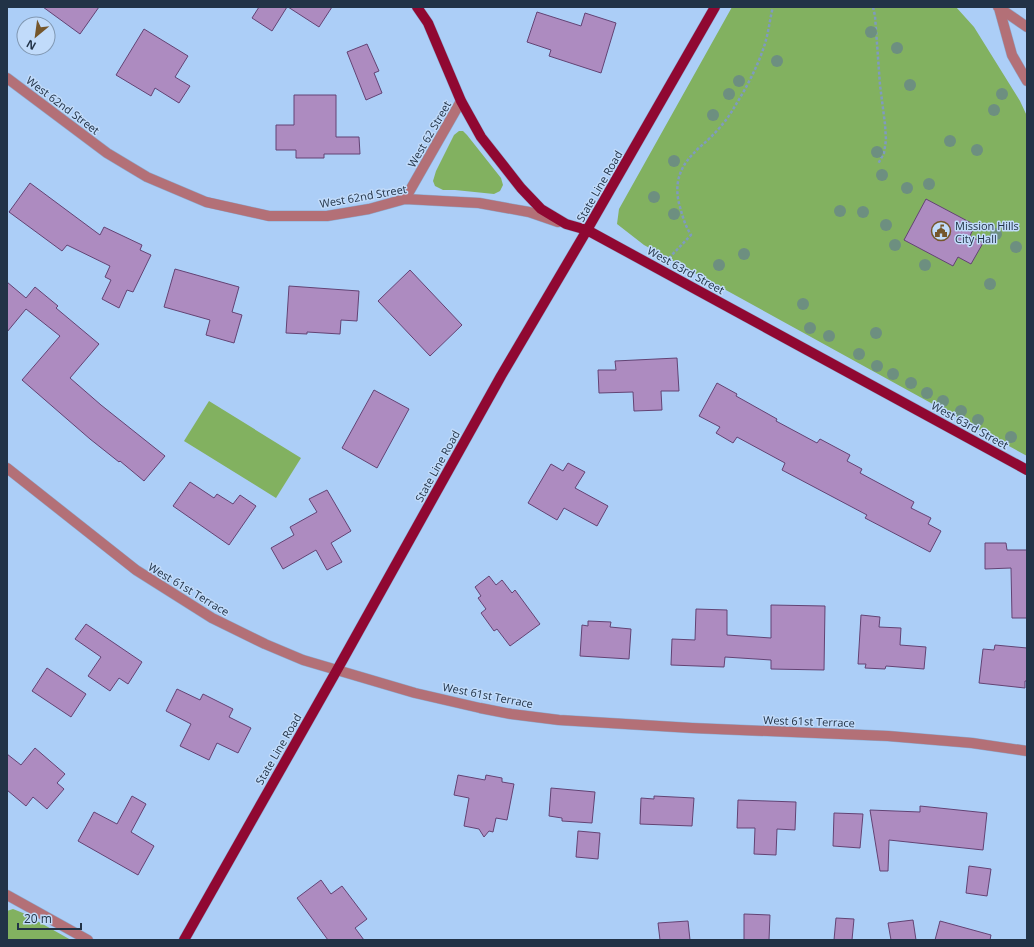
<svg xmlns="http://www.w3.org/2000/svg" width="1034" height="947" viewBox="0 0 1034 947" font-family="'Open Sans',sans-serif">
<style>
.green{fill:#82b160}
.building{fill:#ad8bc0;stroke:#634374}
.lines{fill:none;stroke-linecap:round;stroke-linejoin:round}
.minor-casing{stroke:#8eacd0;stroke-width:11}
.major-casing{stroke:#8eacd0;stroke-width:11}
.path{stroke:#7f9bbe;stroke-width:2.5;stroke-dasharray:3 2;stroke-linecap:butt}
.minor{stroke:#b37077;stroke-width:10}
.major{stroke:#900832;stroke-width:10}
.tree{fill:#6d8f80}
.labels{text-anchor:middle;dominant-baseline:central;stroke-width:3;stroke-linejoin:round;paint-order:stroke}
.street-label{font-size:11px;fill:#223347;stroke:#c1dbfa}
.poi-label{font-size:11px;fill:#223347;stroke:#c1dbfa;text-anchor:start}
</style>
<rect width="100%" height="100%" fill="#accef7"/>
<path class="green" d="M 732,7 L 956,7 L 974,27 L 1020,101 L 1027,116 L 1027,456 L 644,245 L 617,224 L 619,209 Z
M 459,131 L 463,131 L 467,135 L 501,178 L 503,185 L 500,191 L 494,194 L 455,190 L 443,190 L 435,186 L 433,181 L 436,171 L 454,135 Z
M 209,401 L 301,458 L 276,498 L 184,441 Z
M 13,909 L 23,913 L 71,940 L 7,940 L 7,911 Z"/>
<path class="building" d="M 43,7 L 99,7 L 80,34 Z
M 259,7 L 287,7 L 272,31 L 252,18 Z
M 288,7 L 332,7 L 319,27 Z
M 537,12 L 581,26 L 585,13 L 616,23 L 601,73 L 549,56 L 551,50 L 527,42 Z
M 144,29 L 188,56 L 175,77 L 190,86 L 179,103 L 155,88 L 151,96 L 116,75 Z
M 367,44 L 379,71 L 374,73 L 382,93 L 366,100 L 347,52 Z
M 294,95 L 336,95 L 336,137 L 359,137 L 360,154 L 324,154 L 324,158 L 296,158 L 296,150 L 276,150 L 276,125 L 294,125 Z
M 30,183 L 100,235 L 104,227 L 142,245 L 140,250 L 151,255 L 133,292 L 127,290 L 119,308 L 102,299 L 111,280 L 105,277 L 110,266 L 67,245 L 62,251 L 9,212 Z
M 926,199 L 975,225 L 970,236 L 983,243 L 971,264 L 958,257 L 953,266 L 904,240 Z
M 175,269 L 239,287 L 232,312 L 242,315 L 234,343 L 206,335 L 210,320 L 164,307 Z
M 410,270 L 462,325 L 430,356 L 378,301 Z
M 7,282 L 26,298 L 35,287 L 58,306 L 56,308 L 99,344 L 70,378 L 101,405 L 165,456 L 144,481 L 120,461 L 119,462 L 90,439 L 22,380 L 60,336 L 26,309 L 7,332 Z
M 289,286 L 359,291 L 357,321 L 341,320 L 340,334 L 307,332 L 307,334 L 286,333 Z
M 677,358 L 679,391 L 661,391 L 662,410 L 634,411 L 633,392 L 599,393 L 598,370 L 616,370 L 615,361 Z
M 717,383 L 737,394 L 736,396 L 777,419 L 776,421 L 817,443 L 820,439 L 850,455 L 847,461 L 862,469 L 860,473 L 914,502 L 911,508 L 931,518 L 928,524 L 941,531 L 930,552 L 865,518 L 867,515 L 782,470 L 785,463 L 737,437 L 733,443 L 716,433 L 720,427 L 699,416 Z
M 374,390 L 409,409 L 377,468 L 342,448 Z
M 568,463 L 585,472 L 575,488 L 608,506 L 597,526 L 564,508 L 557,520 L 528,503 L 551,464 L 563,471 Z
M 190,482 L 214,498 L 217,494 L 233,504 L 240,495 L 256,506 L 229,545 L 173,506 Z
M 327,490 L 351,531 L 331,543 L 342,562 L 327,570 L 316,550 L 283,569 L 271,548 L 294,535 L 290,527 L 317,512 L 309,499 Z
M 985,543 L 1006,543 L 1007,550 L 1027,550 L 1027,618 L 1012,618 L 1011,568 L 985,569 Z
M 489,576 L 496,585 L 502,580 L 512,593 L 515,590 L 540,624 L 510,646 L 497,629 L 494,631 L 481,613 L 486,609 L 478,598 L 481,596 L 475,587 Z
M 771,605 L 825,606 L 824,670 L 771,669 L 771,660 L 725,657 L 724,667 L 671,665 L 672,639 L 695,640 L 696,609 L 727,610 L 727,635 L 771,638 Z
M 861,615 L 880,617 L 879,627 L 901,628 L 900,645 L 926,647 L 924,669 L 886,666 L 885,669 L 865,668 L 866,664 L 858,664 Z
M 588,621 L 611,622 L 610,627 L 631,629 L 629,659 L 580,656 L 582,625 L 588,626 Z
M 86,624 L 142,662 L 128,684 L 119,678 L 110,691 L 88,676 L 101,657 L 75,639 Z
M 995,645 L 1027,648 L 1027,681 L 1025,681 L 1025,688 L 979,683 L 983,649 L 994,650 Z
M 47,668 L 86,694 L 71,717 L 32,691 Z
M 177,689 L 200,700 L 203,694 L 233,709 L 229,717 L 251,728 L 238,753 L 217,743 L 209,760 L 180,746 L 191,724 L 166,711 Z
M 35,748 L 65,774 L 57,783 L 64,789 L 47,809 L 33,797 L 26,806 L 7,790 L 7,754 L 21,765 Z
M 458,775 L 485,780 L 486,775 L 502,778 L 502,782 L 514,784 L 507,820 L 496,818 L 493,832 L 489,831 L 484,837 L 479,829 L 464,826 L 469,798 L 454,795 Z
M 551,788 L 595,792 L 592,823 L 562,821 L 562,818 L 549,816 Z
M 132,796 L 146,804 L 131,832 L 154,846 L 138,875 L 78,841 L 94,812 L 117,824 Z
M 654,796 L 694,798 L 692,826 L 640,824 L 641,798 L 654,799 Z
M 738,800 L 796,802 L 795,830 L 777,829 L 776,855 L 754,854 L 755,828 L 737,828 Z
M 920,806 L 987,813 L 983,850 L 889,840 L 888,871 L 880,871 L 870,810 L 920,812 Z
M 834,813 L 863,814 L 860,848 L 833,846 Z
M 578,831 L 600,833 L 598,859 L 576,857 Z
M 969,866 L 991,869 L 987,896 L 966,893 Z
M 321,880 L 331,894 L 342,886 L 367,919 L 355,928 L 364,940 L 328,940 L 297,898 Z
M 744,914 L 770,915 L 769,940 L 744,940 Z
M 836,918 L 854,919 L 852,940 L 834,940 Z
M 913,920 L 916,940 L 891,940 L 888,923 Z
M 688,921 L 690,940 L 660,940 L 658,923 Z
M 940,921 L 991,935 L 990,940 L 935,940 Z"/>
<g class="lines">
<g class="minor-casing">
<path id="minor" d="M 998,7 L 1027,27
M 999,8 L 1012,55 L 1027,81
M 7,78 L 107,153 L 147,177 L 206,202 L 269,216 L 327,216 L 369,209 L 405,199 L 479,203 L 529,212 L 558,222
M 405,199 L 461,101
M 7,468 L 136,570 L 212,618 L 265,644 L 303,660 L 415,693 L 480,708 L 511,714 L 559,720 L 692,728 L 888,736 L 972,743 L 1027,751
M 7,895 L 88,940"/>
</g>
<g class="major-casing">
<path id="major" d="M 417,7 L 428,23 L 461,101 L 481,137 L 521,188 L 541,209 L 566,224 L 587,230 L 1027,470
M 184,940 L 337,670 L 501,376 L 587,230 L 715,7"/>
</g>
<path class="path" d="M 873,7 L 875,16 L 880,85 L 885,124 L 886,140 L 884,153 L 878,164
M 669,258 L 691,235 C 685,225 683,218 680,207 C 674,187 678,169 693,154 C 698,148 705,143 711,137 C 720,128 729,117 735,106 C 747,87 760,62 766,40 C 769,29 770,18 773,7"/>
<use href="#minor" class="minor"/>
<use href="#major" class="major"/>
</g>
<g class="tree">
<circle cx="871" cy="32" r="6"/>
<circle cx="897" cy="48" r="6"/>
<circle cx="777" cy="61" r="6"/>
<circle cx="739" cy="81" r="6"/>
<circle cx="910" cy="85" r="6"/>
<circle cx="729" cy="94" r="6"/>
<circle cx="1002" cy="94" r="6"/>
<circle cx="994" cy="110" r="6"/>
<circle cx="713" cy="115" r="6"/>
<circle cx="950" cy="141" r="6"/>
<circle cx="977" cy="150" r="6"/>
<circle cx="877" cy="152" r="6"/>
<circle cx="674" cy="161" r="6"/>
<circle cx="882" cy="175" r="6"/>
<circle cx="929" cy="184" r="6"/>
<circle cx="907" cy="188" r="6"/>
<circle cx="654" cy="197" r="6"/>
<circle cx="840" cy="211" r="6"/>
<circle cx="863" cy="212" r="6"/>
<circle cx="674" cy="214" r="6"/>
<circle cx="886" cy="225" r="6"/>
<circle cx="996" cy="234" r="6"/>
<circle cx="895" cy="245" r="6"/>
<circle cx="1016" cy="247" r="6"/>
<circle cx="744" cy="254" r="6"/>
<circle cx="719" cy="265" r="6"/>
<circle cx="925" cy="265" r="6"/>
<circle cx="990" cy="284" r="6"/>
<circle cx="803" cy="304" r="6"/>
<circle cx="810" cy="328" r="6"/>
<circle cx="876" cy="333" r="6"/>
<circle cx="829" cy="336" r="6"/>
<circle cx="859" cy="354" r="6"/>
<circle cx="877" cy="366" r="6"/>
<circle cx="893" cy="374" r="6"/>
<circle cx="911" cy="383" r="6"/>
<circle cx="927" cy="393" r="6"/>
<circle cx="943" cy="401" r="6"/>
<circle cx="961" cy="411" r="6"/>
<circle cx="978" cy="420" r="6"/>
<circle cx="1011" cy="437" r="6"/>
</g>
<defs>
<g id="civic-ring" transform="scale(1)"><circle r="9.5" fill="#c1dbfa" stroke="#75562b" stroke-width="1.5"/><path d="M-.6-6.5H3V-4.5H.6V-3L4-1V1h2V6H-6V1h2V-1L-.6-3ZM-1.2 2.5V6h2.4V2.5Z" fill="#75562b"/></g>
</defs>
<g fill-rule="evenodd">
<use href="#civic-ring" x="941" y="231"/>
</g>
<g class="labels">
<g class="street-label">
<text transform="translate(63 105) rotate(37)">West 62nd Street</text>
<text transform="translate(429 134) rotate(-60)">West 62 Street</text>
<text transform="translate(599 186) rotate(-60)">State Line Road</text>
<text transform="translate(363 196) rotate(-10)">West 62nd Street</text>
<text transform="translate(686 270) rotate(29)">West 63rd Street</text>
<text transform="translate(970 425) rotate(29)">West 63rd Street</text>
<text transform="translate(437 466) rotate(-61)">State Line Road</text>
<text transform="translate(189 589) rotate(31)">West 61st Terrace</text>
<text transform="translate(488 695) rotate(11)">West 61st Terrace</text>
<text transform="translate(809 721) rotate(2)">West 61st Terrace</text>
<text transform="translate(278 749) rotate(-60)">State Line Road</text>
</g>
<g class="poi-label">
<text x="955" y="225">Mission Hills<tspan x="955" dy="13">City Hall</tspan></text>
</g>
</g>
<rect width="1034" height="947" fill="none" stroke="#223347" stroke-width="16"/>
<g transform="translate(36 36) rotate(209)"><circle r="19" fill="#c1dbfa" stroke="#8198b2"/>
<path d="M0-3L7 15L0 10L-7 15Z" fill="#75562b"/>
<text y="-6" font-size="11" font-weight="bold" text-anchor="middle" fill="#223347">N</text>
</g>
<path d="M18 923v6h63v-6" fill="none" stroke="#223347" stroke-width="2"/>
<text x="24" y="923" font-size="12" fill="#223347" stroke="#c1dbfa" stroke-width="3" paint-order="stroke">20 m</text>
</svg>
